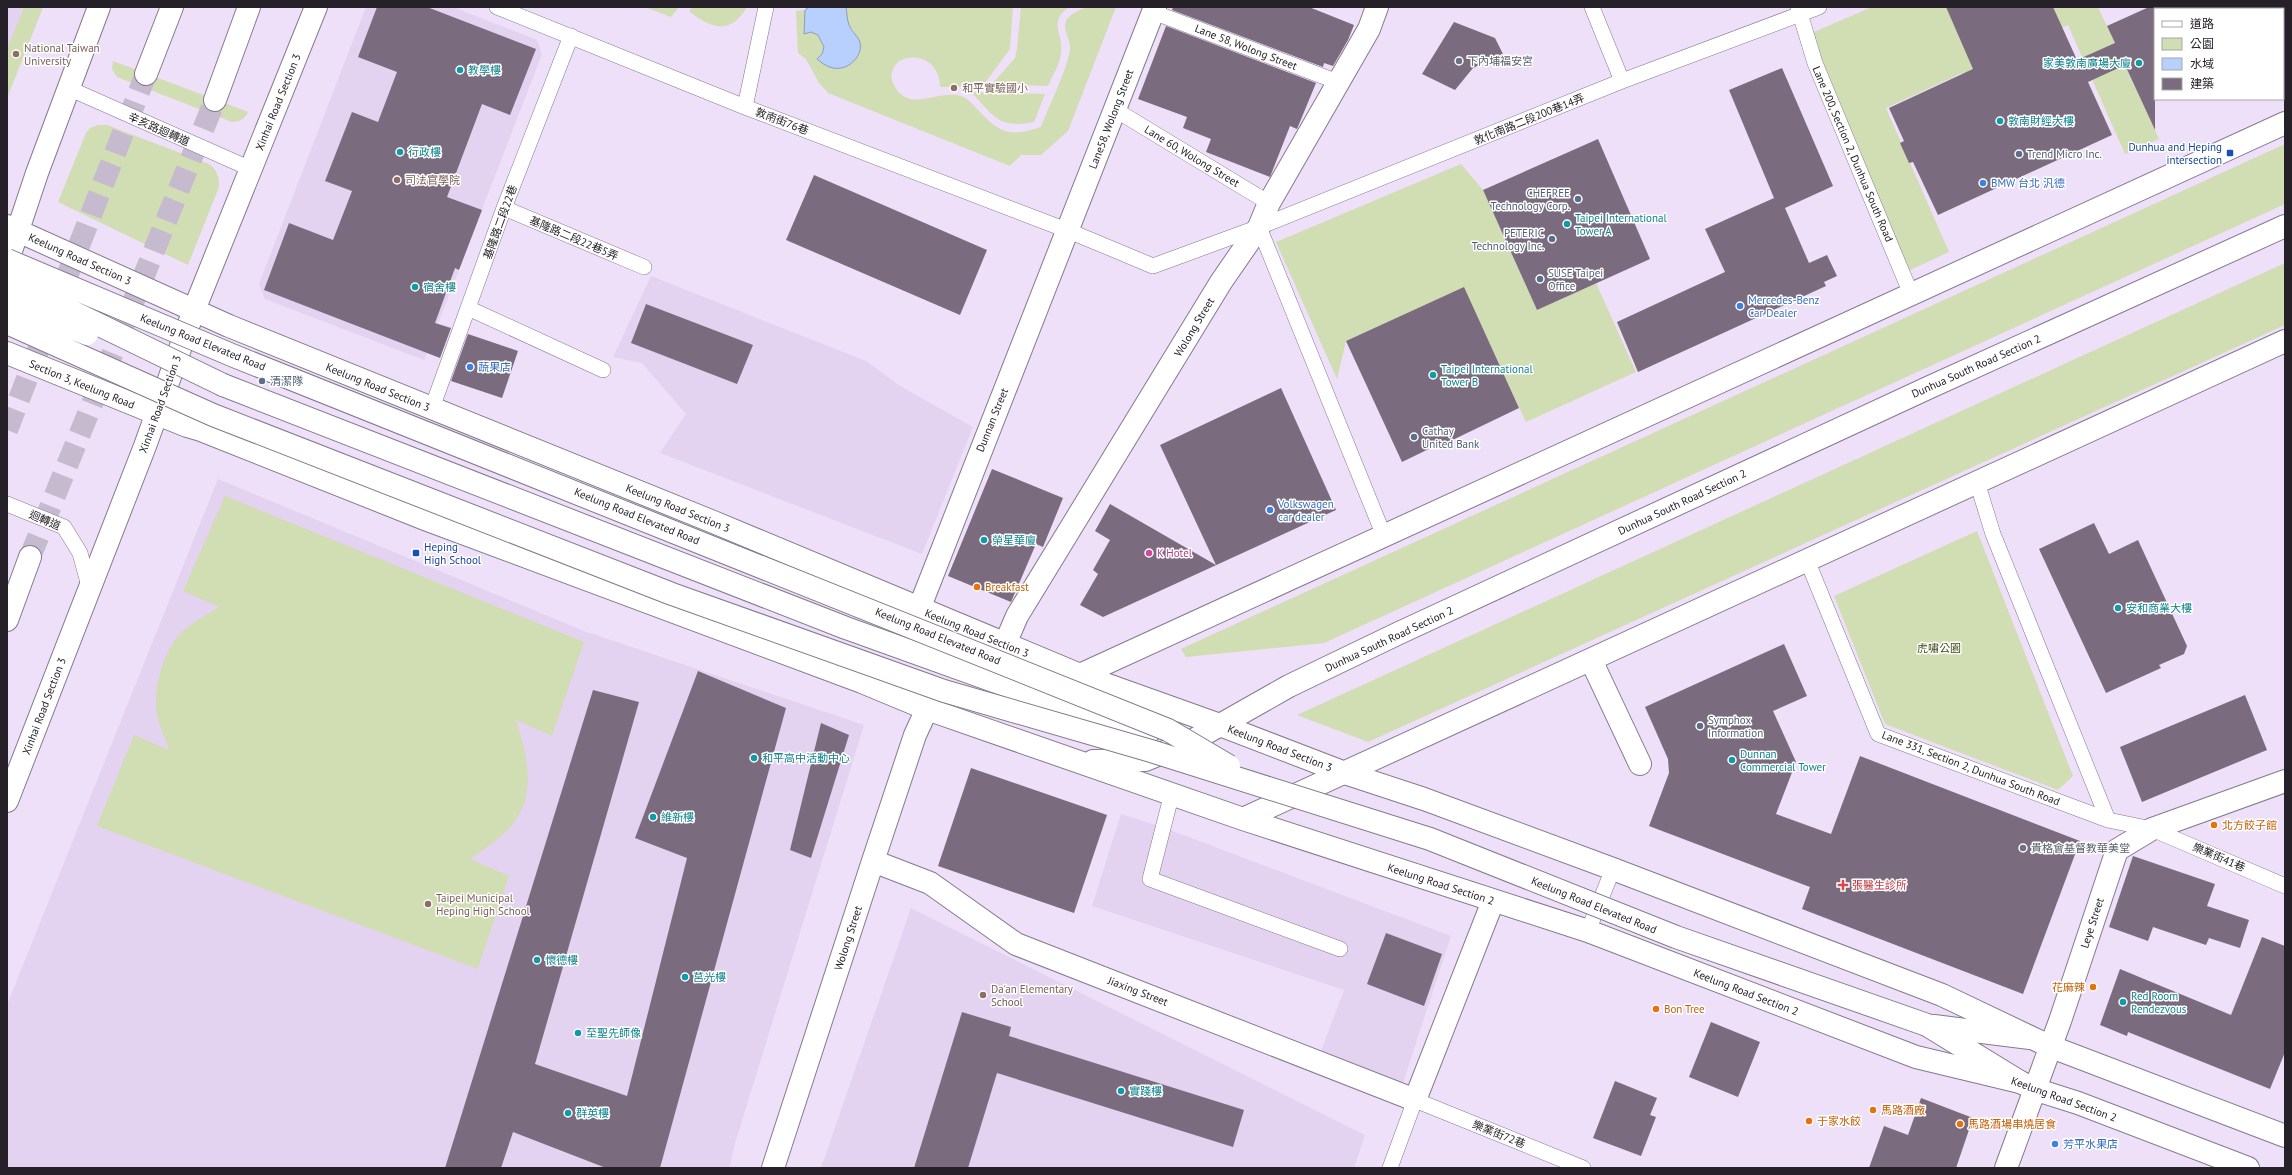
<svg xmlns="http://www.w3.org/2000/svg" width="2292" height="1175" viewBox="0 0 2292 1175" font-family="'PT Sans','Noto Sans TC',sans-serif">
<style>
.built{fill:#e3d2f0}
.green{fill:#d1ddb3}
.water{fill:#b7d0fe;stroke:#8c9cbe}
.building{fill:#7b6b7e}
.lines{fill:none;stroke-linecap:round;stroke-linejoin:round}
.primary-tunnel{stroke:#c6bacf;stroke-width:22;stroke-dasharray:22 11;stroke-linecap:butt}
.lane-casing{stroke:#85798e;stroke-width:16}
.street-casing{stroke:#85798e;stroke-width:24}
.secondary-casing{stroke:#85798e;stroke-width:24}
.primary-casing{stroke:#85798e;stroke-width:24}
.highway-casing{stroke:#85798e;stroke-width:24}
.lane{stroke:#fff;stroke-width:15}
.street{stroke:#fff;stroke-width:22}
.secondary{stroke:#fff;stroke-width:22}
.primary{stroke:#fff;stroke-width:22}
.highway{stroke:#fff;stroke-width:22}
.highway-bridge-casing{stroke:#85798e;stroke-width:24;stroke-linecap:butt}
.highway-bridge{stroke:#fff;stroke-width:22}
.education-dot{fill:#8d6e63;stroke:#fff;stroke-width:1.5}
.worship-dot{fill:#6b7280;stroke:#fff;stroke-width:1.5}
.culture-dot{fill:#0f9aa8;stroke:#fff;stroke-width:1.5}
.transit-dot{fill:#1a4fb4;stroke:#fff;stroke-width:1.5}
.service-dot{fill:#5c6f8a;stroke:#fff;stroke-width:1.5}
.shop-dot{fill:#3f7fe0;stroke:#fff;stroke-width:1.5}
.hotel-dot{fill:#d1479c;stroke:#fff;stroke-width:1.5}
.food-dot{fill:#e8710a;stroke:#fff;stroke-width:1.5}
.health-dot{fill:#e0444e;stroke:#fff;stroke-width:1.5}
.labels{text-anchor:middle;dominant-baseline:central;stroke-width:3;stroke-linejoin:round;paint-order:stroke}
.street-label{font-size:11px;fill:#262129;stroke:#fff}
.education-label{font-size:11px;fill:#785e54;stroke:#fff;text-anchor:start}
.worship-label{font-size:11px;fill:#5b616d;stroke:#fff;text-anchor:start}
.culture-label{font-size:11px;fill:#0d838f;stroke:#fff;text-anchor:start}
.transit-label{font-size:11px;fill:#164399;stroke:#fff;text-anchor:end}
.service-label{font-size:11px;fill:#4e5e75;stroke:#fff;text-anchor:start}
.shop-label{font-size:11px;fill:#366cbe;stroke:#fff;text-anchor:start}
.hotel-label{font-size:11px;fill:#b23c85;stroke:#fff;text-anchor:start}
.food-label{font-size:11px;fill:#c56008;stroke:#fff;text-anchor:start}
.park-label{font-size:11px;fill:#424e17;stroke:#fff}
.health-label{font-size:11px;fill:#be3a42;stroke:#fff;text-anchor:start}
</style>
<rect width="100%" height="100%" fill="#eee0f8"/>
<path class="built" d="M 7,7 L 43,7 L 7,98 Z
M 366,7 L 453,7 L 537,40 L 542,54 L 424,360 L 265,299 L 259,284 Z
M 651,276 L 866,361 L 900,386 L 973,427 L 922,554 L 660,453 L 686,414 L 642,363 L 613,357 Z
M 218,479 L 584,631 L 864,725 L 733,1150 L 730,1168 L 7,1168 L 7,1005 Z
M 1121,814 L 1162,827 L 1451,936 L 1400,1092 L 1319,1056 L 1344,990 L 1092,906 Z
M 911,908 L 1365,1135 L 1354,1168 L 821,1168 Z"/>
<path class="green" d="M 24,7 L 43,7 L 7,98 L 7,50 Z
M 645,7 L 679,7 L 671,17 Z
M 693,7 L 747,7 C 731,35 711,29 689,11 Z
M 846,7 L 1013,7 L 1010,49 L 985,83 L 959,87 L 940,87 C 940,64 920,51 899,61 C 893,67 889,74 893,83 C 907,115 937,89 961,96 C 968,98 972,104 977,109 C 1000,133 1008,138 1041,127 C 1048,108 1068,68 1070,49 C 1071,37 1059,27 1069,17 C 1082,4 1099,7 1116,7 L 1068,131 L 1041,155 L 1021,155 L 1010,166 L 828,93 L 819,83 L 806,59 L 798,53 L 796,11 L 805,10 L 805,20 L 811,32 C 826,37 827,49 817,59 L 838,69 L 847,66 L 859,40 L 848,23 Z
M 1021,7 L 1069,7 C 1047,23 1064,32 1061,54 C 1060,64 1052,76 1048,86 L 992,84 L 1015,58 L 1017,49 Z
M 1872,7 L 2098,7 L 2159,139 L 2125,154 L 2068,25 L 1988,61 L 1971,91 L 1962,73 L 1886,108 L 1949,252 L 1908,271 L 1807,35 Z
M 113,61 L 248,112 C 244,120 240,121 232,122 L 117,77 L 112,69 Z
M 971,92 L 1045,94 L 1034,122 C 998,129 994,116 971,92 Z
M 98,125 L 107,125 L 209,164 C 217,170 219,176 219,187 L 188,265 L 58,202 L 86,133 L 90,128 Z
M 2285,144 L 2285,204 L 1324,643 L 1186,657 L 1181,649 Z
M 1461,164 L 1483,190 L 1537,310 L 1596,283 L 1636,372 L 1526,422 L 1463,288 L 1346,341 L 1337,379 L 1276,242 Z
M 2285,263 L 2285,325 L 1368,742 L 1297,715 Z
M 225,496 L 584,642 L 552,736 L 516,720 C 527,754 538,795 511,826 C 500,839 484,849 470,859 L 509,876 L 478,969 L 97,826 L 134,735 L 169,750 C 166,740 161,730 158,719 C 151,694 163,651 181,633 C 192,623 206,615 219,607 L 183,591 Z
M 1977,531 L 2073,776 L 2058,790 L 1885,724 L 1834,596 Z"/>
<path class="water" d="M 809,7 L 846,7 C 847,13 847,20 849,25 C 851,31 857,35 859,40 C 864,51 855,63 845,67 C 834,71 825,66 817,59 L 822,54 L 824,47 L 818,35 L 811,32 L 804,34 L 805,10 Z"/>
<path class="building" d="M 377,7 L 427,7 L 536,49 L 510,115 L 482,104 L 447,197 L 482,210 L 459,270 L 455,268 L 435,323 L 451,328 L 440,358 L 264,290 L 289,223 L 333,240 L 352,191 L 325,181 L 352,112 L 378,122 L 397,72 L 358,57 Z
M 1173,7 L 1309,7 L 1354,25 L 1348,40 L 1333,66 L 1324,63 L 1323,67 L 1172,10 Z
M 1946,7 L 2053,7 L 2077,60 L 2115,43 L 2107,26 L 2149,7 L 2155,7 L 2155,130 L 2125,65 L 2088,82 L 2112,135 L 1938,215 L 1913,162 L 1909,163 L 1900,143 L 1904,141 L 1889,108 L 1973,69 Z
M 1454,22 L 1495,38 L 1503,54 L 1473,68 L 1455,90 L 1422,74 Z
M 1166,26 L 1316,83 L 1297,129 L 1290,126 L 1270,177 L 1206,152 L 1211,139 L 1183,128 L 1187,117 L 1138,99 Z
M 1782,68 L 1833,186 L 1785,208 L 1809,263 L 1827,255 L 1837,276 L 1824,282 L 1826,286 L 1638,372 L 1617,322 L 1725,272 L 1705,229 L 1774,198 L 1729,90 Z
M 1598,139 L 1650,259 L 1537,310 L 1483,190 Z
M 814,175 L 987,250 L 960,315 L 786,240 Z
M 1464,287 L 1519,408 L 1438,447 L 1437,445 L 1402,462 L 1346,341 Z
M 646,304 L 753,345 L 737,384 L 631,343 Z
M 468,334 L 518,351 L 502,398 L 451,381 Z
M 1281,388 L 1336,510 L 1103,617 L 1080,605 L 1098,574 L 1093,570 L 1110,540 L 1095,531 L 1110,504 L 1216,565 L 1160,445 Z
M 992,469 L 1063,498 L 1043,547 L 1036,544 L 1011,602 L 948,576 Z
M 2094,523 L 2109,554 L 2138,540 L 2187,646 L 2184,654 L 2159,665 L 2161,668 L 2106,693 L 2039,549 Z
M 1784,644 L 1807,696 L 1773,711 L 1796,762 L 1776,814 L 1831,834 L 1860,756 L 2080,841 L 2023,994 L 1802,909 L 1810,887 L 1649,826 L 1669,773 L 1668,759 L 1645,707 Z
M 698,671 L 786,708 L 660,1168 L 606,1168 L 513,1132 L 501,1168 L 445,1168 L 593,690 L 639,702 L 535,1064 L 627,1096 L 687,858 L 635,838 Z
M 2245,695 L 2267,750 L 2142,802 L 2120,747 Z
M 821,723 L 849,735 L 811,858 L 790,850 Z
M 971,768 L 1107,815 L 1074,913 L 938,866 Z
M 2133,856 L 2215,884 L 2207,906 L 2249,920 L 2240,948 L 2209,938 L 2206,945 L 2153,927 L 2148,941 L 2109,927 Z
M 1386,933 L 1442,954 L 1424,1006 L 1367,984 Z
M 2262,937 L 2285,946 L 2285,1052 L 2270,1089 L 2128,1032 L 2127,1036 L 2100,1025 L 2120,969 L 2231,1015 Z
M 962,1012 L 1011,1027 L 1009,1036 L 1244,1110 L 1233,1147 L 997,1073 L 968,1168 L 914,1168 Z
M 1711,1022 L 1760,1042 L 1738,1097 L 1689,1077 Z
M 1615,1081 L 1657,1098 L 1650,1115 L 1656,1117 L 1641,1156 L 1593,1138 Z
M 1921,1098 L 1973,1118 L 1956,1168 L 1869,1168 L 1884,1126 L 1908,1135 Z"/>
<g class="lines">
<path class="primary-tunnel" d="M 7,430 L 146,74
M 30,557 L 215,100"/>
<g class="lane-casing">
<path id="lane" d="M 497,7 L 745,107 L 1069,231 L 1153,266 L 1259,227 L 1622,81 L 1819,7
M 1592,7 L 1622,81
M 1798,7 L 1815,63 L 1911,294
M 1153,12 L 1338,82
M 68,88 L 251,169
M 745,107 L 766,7
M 1114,109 L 1269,203
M 504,208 L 644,267
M 1259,227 L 1384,536
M 468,308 L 603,370
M 432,408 L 504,208 L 571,36
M 1977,482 L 1993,534 L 2108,820
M 7,504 L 64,527 L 80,553 L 90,590
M 1807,560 L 1878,734 L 2108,820 L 2152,829 L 2285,886
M 1172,793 L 1150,879 L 1340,949
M 1588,931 L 1613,869
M 1390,1168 L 1415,1100 L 1583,1168"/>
</g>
<g class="street-casing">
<path id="street" d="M 919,609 L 1155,7
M 1005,644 L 1017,616 L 1221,282 L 1259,227 L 1269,203 L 1369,29 L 1377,7
M 1591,660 L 1640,764
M 873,861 L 930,883 L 1016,944 L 1415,1100 L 1493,901
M 773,1168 L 873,861 L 915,735 L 927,709"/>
</g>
<g class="secondary-casing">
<path id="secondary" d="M 7,226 L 229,326 L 711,521 L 1080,675 L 1220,725 L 1345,773 L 1424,799 L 1613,869 L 1942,995 L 2049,1046 L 2285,1136
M 7,263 L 37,173 L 99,7
M 7,353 L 187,426 L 201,430 L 425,519 L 862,682 L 927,709 L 1243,819 L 1588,931 L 1916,1057 L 2020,1082 L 2034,1089 L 2078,1103 L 2248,1168
M 1080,675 L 2285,123
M 1093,761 L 1145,760 L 1190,742 L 1289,686 L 1397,634 L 1930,387 L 2285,226
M 7,801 L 145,446 L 194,310 L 316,7
M 1243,819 L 2285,341
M 2006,1168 L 2060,1021 L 2117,850 L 2152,829 L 2285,781"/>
</g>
<g class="primary-casing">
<path id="primary" d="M 146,74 L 172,7
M 215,100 L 249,7
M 7,620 L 30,557"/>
</g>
<g class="highway-casing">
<path id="highway" d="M 223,385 L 846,628 L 1052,702 L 1149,732
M 1927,1025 L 2020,1082
M 1934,1026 L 2030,1038"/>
</g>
<use href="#lane" class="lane"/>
<use href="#street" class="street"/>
<use href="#secondary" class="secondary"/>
<use href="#primary" class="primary"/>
<use href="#highway" class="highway"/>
<g class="highway-bridge-casing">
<path id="highway-bridge" d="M 7,260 L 234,356 L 1168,730 L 1229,766
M 7,280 L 223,385
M 7,303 L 87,334
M 7,323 L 213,415 L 672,594 L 944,691 L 1151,751 L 1430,839 L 1676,937 L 1927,1025"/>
</g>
<use href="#highway-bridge" class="highway-bridge"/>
</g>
<g class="education-dot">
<circle cx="16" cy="54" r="4"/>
<circle cx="954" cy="88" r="4"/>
<circle cx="397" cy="180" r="4"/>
<circle cx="428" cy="904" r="4"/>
<circle cx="983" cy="995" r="4"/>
</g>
<g class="worship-dot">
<circle cx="1459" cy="61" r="4"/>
<circle cx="2023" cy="848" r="4"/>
</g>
<g class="culture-dot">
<circle cx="2139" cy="63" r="4"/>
<circle cx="460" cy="70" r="4"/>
<circle cx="2000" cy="121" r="4"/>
<circle cx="400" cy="152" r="4"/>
<circle cx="1567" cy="224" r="4"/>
<circle cx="415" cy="287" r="4"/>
<circle cx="1433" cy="375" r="4"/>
<circle cx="984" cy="540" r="4"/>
<circle cx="2118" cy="608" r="4"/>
<circle cx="754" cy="758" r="4"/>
<circle cx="1732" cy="760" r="4"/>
<circle cx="653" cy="817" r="4"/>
<circle cx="537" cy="960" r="4"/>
<circle cx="685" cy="977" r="4"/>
<circle cx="2123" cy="1002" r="4"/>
<circle cx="578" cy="1033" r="4"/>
<circle cx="1121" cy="1091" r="4"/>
<circle cx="568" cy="1113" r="4"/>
</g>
<g class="transit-dot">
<rect x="2226" y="149" width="8" height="8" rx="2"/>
<rect x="412" y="549" width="8" height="8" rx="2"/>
</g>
<g class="service-dot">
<circle cx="2019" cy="154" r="4"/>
<circle cx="1578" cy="199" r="4"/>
<circle cx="1552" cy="239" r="4"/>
<circle cx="1540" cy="279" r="4"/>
<circle cx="262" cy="381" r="4"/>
<circle cx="1414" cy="437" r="4"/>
<circle cx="1700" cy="726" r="4"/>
</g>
<g class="shop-dot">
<circle cx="1983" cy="183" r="4"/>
<circle cx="1740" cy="306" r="4"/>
<circle cx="470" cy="367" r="4"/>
<circle cx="1270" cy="510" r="4"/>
<circle cx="2055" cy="1144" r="4"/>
</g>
<circle class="hotel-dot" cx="1149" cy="553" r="4"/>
<g class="food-dot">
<circle cx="977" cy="587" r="4"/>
<circle cx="2214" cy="825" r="4"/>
<circle cx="2093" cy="987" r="4"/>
<circle cx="1656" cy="1009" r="4"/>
<circle cx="1873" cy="1110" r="4"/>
<circle cx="1809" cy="1121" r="4"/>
<circle cx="1960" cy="1124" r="4"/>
</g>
<path class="health-dot" d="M1841 879h4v4h4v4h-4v4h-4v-4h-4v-4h4z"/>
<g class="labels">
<g class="street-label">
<text transform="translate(1246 47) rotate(21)">Lane 58, Wolong Street</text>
<text transform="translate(278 102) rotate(-68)">Xinhai Road Section 3</text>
<text transform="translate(1111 119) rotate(-69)">Lane58, Wolong Street</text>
<text transform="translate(1529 119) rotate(-22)">敦化南路二段200巷14弄</text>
<text transform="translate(782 121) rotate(21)">敦南街76巷</text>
<text transform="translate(159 129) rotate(24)">辛亥路迴轉道</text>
<text transform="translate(1853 154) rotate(67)">Lane 200, Section 2, Dunhua South Road</text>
<text transform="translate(1192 156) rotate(31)">Lane 60, Wolong Street</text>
<text transform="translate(500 222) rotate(-70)">基隆路二段22巷</text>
<text transform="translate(574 238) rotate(23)">基隆路二段22巷5弄</text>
<text transform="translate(80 259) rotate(24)">Keelung Road Section 3</text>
<text transform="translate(1194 327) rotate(-59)">Wolong Street</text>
<text transform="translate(203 342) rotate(22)">Keelung Road Elevated Road</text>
<text transform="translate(1976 366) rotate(-24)">Dunhua South Road Section 2</text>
<text transform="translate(82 384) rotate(22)">Section 3, Keelung Road</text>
<text transform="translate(378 387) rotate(22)">Keelung Road Section 3</text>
<text transform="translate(160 404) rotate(-70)">Xinhai Road Section 3</text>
<text transform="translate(992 420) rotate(-68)">Dunnan Street</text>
<text transform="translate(1682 502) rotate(-25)">Dunhua South Road Section 2</text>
<text transform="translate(678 508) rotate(22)">Keelung Road Section 3</text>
<text transform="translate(637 516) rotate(22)">Keelung Road Elevated Road</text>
<text transform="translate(45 520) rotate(23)">迴轉道</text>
<text transform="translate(977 633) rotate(22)">Keelung Road Section 3</text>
<text transform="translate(938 636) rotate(22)">Keelung Road Elevated Road</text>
<text transform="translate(1389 639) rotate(-25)">Dunhua South Road Section 2</text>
<text transform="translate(44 706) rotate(-69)">Xinhai Road Section 3</text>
<text transform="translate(1280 748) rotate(21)">Keelung Road Section 3</text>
<text transform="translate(1971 768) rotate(21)">Lane 331, Section 2, Dunhua South Road</text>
<text transform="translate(2219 857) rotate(23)">樂業街41巷</text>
<text transform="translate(1441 884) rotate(18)">Keelung Road Section 2</text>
<text transform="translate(1594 905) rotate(22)">Keelung Road Elevated Road</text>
<text transform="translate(2092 923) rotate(-72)">Leye Street</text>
<text transform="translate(848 938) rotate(-72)">Wolong Street</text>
<text transform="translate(1138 991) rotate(21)">Jiaxing Street</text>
<text transform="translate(1746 992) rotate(21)">Keelung Road Section 2</text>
<text transform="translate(2064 1099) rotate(20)">Keelung Road Section 2</text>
<text transform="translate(1499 1134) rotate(22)">樂業街72巷</text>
</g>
<g class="education-label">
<text x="24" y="48">National Taiwan<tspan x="24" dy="13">University</tspan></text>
<text x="962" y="88">和平實驗國小</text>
<text x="405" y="180">司法官學院</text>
<text x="436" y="898">Taipei Municipal<tspan x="436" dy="13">Heping High School</tspan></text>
<text x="991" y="989">Da'an Elementary<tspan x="991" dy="13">School</tspan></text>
</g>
<g class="worship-label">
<text x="1467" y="61">下內埔福安宮</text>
<text x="2031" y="848">貴格會基督教華美堂</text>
</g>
<g class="culture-label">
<text x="2131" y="63" text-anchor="end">家美敦南廣場大廈</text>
<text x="468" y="70">教學樓</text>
<text x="2008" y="121">敦南財經大樓</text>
<text x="408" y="152">行政樓</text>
<text x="1575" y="218">Taipei International<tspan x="1575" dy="13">Tower A</tspan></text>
<text x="423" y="287">宿舍樓</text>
<text x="1441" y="369">Taipei International<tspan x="1441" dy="13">Tower B</tspan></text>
<text x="992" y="540">榮星華廈</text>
<text x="2126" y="608">安和商業大樓</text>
<text x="1740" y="754">Dunnan<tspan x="1740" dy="13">Commercial Tower</tspan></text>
<text x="762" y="758">和平高中活動中心</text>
<text x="661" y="817">維新樓</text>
<text x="545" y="960">懷德樓</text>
<text x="693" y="977">莒光樓</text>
<text x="2131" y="996">Red Room<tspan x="2131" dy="13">Rendezvous</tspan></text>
<text x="586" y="1033">至聖先師像</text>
<text x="1129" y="1091">實踐樓</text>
<text x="576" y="1113">群英樓</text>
</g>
<g class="transit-label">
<text x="2222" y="147">Dunhua and Heping<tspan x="2222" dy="13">intersection</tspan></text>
<text x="424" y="547" text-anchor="start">Heping<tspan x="424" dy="13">High School</tspan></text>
</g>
<g class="service-label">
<text x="2027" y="154">Trend Micro Inc.</text>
<text x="1570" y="193" text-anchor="end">CHEFREE<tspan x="1570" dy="13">Technology Corp.</tspan></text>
<text x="1544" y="233" text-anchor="end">PETERIC<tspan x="1544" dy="13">Technology Inc.</tspan></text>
<text x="1548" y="273">SUSE Taipei<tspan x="1548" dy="13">Office</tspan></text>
<text x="270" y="381">清潔隊</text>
<text x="1422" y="431">Cathay<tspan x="1422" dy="13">United Bank</tspan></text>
<text x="1708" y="720">Symphox<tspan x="1708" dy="13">Information</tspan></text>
</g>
<g class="shop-label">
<text x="1991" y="183">BMW 台北 汎德</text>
<text x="1748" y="300">Mercedes-Benz<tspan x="1748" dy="13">Car Dealer</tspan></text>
<text x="478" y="367">蔬果店</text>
<text x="1278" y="504">Volkswagen<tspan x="1278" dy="13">car dealer</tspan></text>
<text x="2063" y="1144">芳平水果店</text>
</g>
<g class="hotel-label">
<text x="1157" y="553">K Hotel</text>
</g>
<g class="food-label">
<text x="985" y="587">Breakfast</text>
<text x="2222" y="825">北方餃子館</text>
<text x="2085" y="987" text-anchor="end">花麻辣</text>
<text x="1664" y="1009">Bon Tree</text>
<text x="1881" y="1110">馬路酒廠</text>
<text x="1817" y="1121">于家水餃</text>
<text x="1968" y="1124">馬路酒場串燒居食</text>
</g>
<g class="park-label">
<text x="1939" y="648">虎嘯公園</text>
</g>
<g class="health-label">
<text x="1852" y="885">張醫生診所</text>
</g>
</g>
<rect width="2292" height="1175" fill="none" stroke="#262129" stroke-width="16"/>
<rect x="2154" y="8" width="130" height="92" fill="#ffffff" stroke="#a8a6a9"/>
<rect x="2162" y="21" width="20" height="6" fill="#ffffff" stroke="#a8a6a9"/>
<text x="2190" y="28" font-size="12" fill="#262129">道路</text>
<rect x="2162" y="38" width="20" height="12" fill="#d1ddb3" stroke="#a8a6a9"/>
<text x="2190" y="48" font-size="12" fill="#262129">公園</text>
<rect x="2162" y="58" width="20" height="12" fill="#b7d0fe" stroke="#a8a6a9"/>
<text x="2190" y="68" font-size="12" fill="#262129">水域</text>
<rect x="2162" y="78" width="20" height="12" fill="#7b6b7e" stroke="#a8a6a9"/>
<text x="2190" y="88" font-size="12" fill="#262129">建築</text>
</svg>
